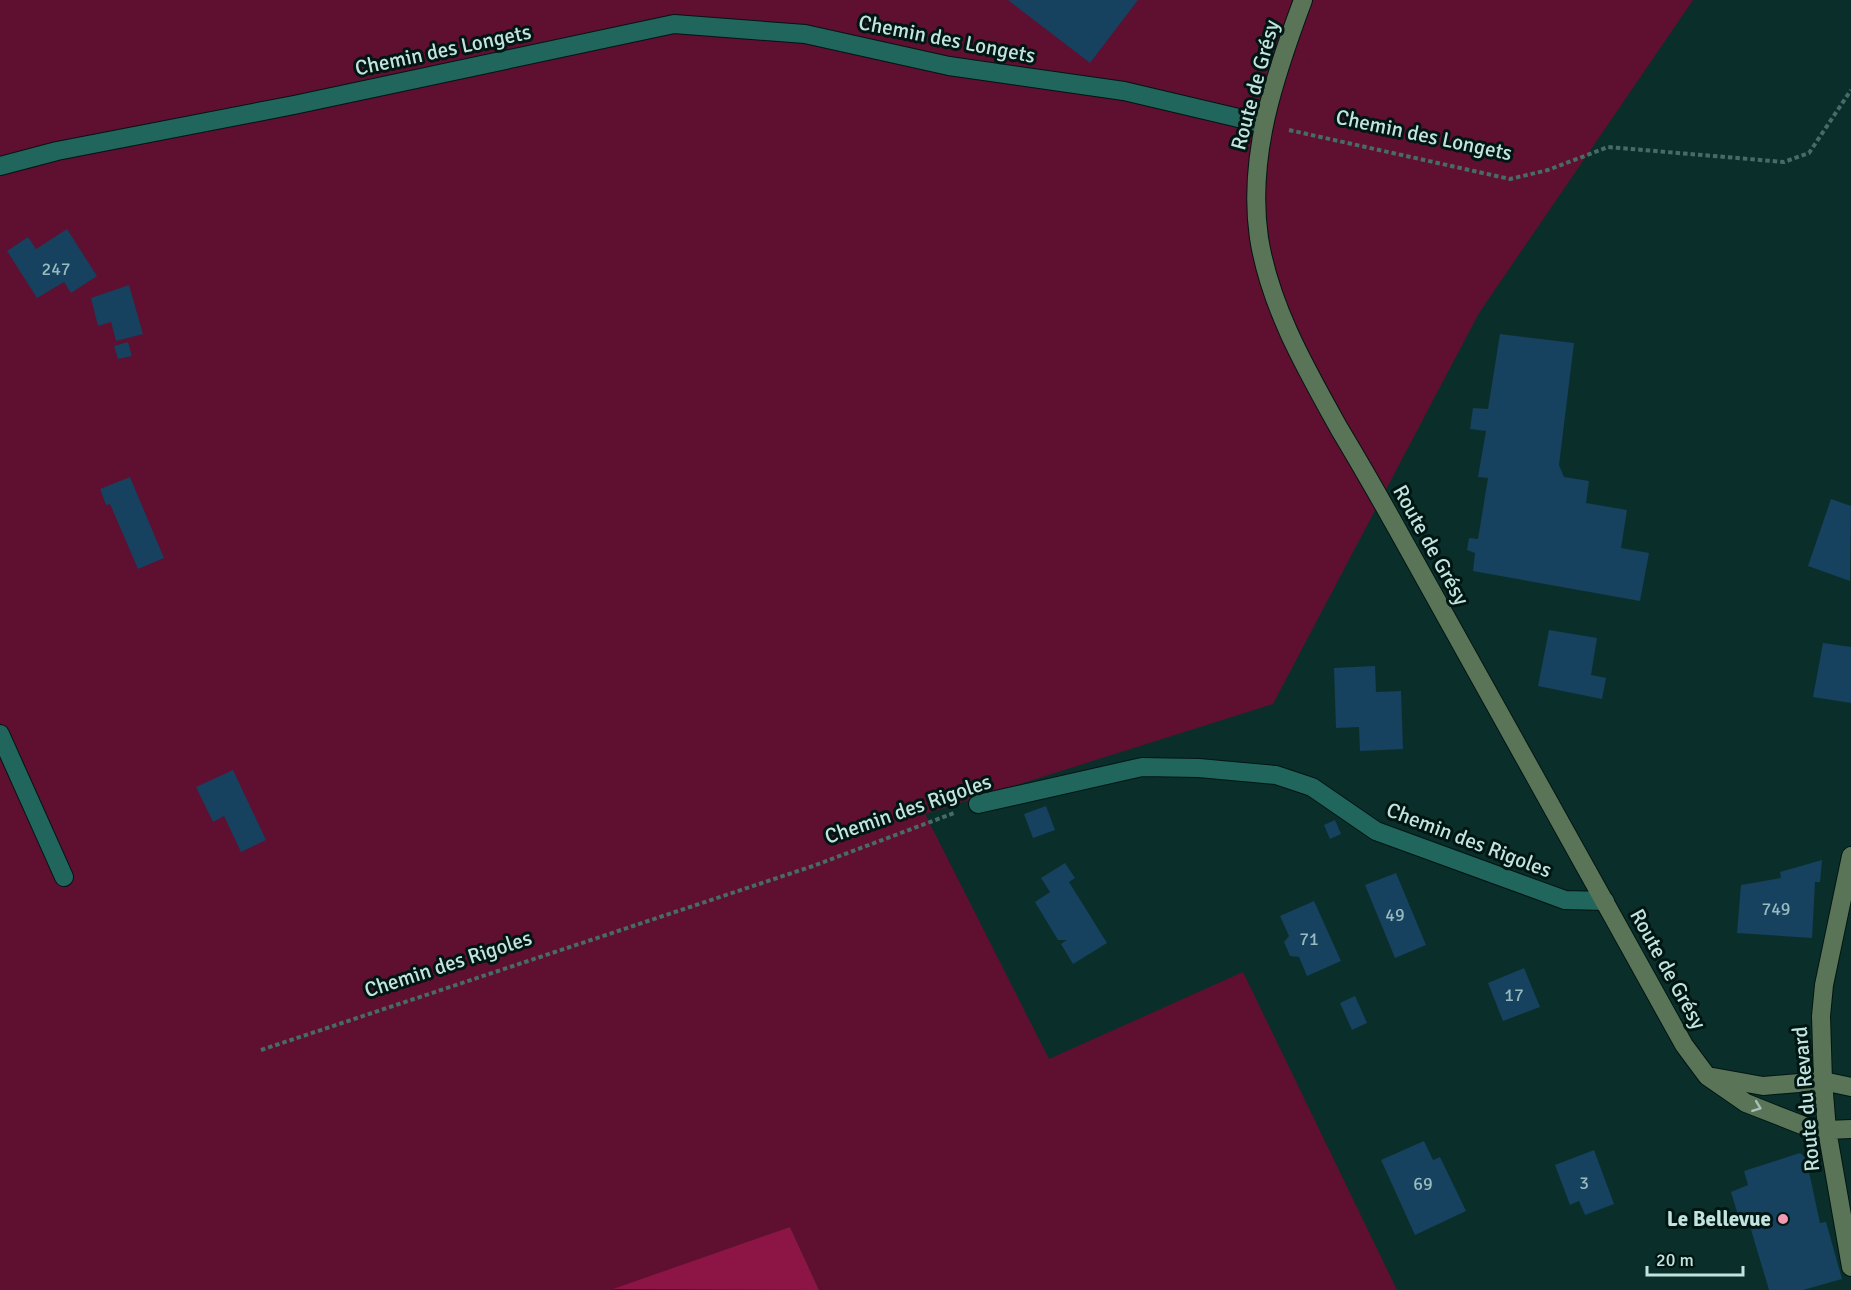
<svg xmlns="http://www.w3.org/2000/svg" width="1851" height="1290" viewBox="0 0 1851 1290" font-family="Signika,sans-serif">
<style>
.green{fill:#5f0f2f}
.forest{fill:#8c1546}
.building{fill:#16415f}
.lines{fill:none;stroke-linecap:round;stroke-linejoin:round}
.street-casing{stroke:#021513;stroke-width:20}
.secondary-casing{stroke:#021513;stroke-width:20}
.path{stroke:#476b66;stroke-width:4;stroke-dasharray:4.5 3;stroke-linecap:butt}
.street{stroke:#20665d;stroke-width:18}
.secondary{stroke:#5a7457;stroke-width:18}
.oneway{stroke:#a4c2b6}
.poi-dot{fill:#f19ab1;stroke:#001613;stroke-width:2}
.labels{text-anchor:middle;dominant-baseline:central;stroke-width:6;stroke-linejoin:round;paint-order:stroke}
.number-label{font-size:18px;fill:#98bbbe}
.street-label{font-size:21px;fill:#c3e4de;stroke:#001613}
.poi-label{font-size:21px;font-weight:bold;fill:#c3e4de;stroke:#001613;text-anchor:end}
</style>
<rect width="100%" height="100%" fill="#0a2f2b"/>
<path class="green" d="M 0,0 L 1693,0 L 1479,313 L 1273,704 L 925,814 L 1049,1059 L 1243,972 L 1397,1290 L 819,1290 L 790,1227 L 613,1290 L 0,1290 Z"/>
<path class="forest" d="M 790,1227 L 819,1290 L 613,1289 Z"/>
<path class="building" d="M 1008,0 L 1138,0 L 1090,63 Z
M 67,229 L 97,276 L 71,293 L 64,282 L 37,298 L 7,251 L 28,237 L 36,249 Z
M 129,285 L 143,334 L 116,341 L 111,322 L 98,326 L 91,298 Z
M 1500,334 L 1574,343 L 1559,465 L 1564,477 L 1589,481 L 1586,503 L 1627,510 L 1621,548 L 1649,553 L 1640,601 L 1473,571 L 1475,553 L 1467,550 L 1469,538 L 1478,539 L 1488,478 L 1478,477 L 1486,431 L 1470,429 L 1473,408 L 1488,409 Z
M 128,342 L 132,356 L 118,359 L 114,346 Z
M 130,477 L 164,558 L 138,569 L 110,504 L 106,505 L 100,489 Z
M 1831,499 L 1851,506 L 1850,581 L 1808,566 Z
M 1549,630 L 1597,638 L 1591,675 L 1606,678 L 1602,699 L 1538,686 Z
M 1823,643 L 1851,647 L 1851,703 L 1813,697 Z
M 1375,666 L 1376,692 L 1401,691 L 1403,749 L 1360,751 L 1359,727 L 1336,728 L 1334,668 Z
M 233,770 L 266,840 L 241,852 L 224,816 L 213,822 L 196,787 Z
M 1046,806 L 1055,830 L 1033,838 L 1024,814 Z
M 1335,820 L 1341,834 L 1330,839 L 1324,825 Z
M 1822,860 L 1820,882 L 1815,882 L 1812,938 L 1737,933 L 1741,885 L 1781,878 L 1780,872 Z
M 1065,863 L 1075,878 L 1069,882 L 1107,943 L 1073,964 L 1061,944 L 1067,940 L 1058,940 L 1035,902 L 1050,892 L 1041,878 Z
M 1396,873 L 1426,945 L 1395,958 L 1365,885 Z
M 1314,901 L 1341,961 L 1307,976 L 1299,957 L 1290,956 L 1284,942 L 1289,936 L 1280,916 Z
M 1524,968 L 1540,1007 L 1503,1021 L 1488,983 Z
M 1355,996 L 1367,1023 L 1352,1030 L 1340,1003 Z
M 1424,1141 L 1433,1160 L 1440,1157 L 1466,1211 L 1415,1235 L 1381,1160 Z
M 1594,1150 L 1614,1204 L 1585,1215 L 1579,1201 L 1570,1205 L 1555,1165 Z
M 1800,1153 L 1806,1158 L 1820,1223 L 1826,1222 L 1842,1279 L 1803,1290 L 1769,1290 L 1746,1213 L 1738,1215 L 1731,1192 L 1748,1185 L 1744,1171 Z"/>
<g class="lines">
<g class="street-casing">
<path id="street" d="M 0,166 L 57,151 L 294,105 L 674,24 L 805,34 L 949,66 L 1124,91 L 1264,124
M 0,734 L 64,877
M 978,804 L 1142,767 L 1199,768 L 1276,775 L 1312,787 L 1376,831 L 1565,900 L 1605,901"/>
</g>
<g class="secondary-casing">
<path id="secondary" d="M 1303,0 C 1275,75 1247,156 1259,238 C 1270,307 1306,369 1340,430 C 1361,465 1381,500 1401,536 C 1495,705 1590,875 1684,1045 L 1707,1076 L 1746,1103 L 1807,1127 L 1827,1130 L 1851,1129
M 1851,856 L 1824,985 L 1821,1016 L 1823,1081 L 1827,1130 L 1851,1267
M 1713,1077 L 1763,1086 L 1823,1081 L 1851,1087"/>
</g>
<path class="path" d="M 1289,130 L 1510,179 L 1548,170 L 1608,147 L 1784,162 L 1809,153 L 1851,90
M 261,1050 L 813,866 L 954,813"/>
<use href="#street" class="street"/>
<use href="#secondary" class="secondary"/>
</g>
<defs><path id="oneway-chevron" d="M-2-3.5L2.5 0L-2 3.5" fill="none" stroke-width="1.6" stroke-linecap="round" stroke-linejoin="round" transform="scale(1.5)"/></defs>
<use class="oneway" href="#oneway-chevron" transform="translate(1757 1107) rotate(21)"/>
<circle class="poi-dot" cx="1783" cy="1219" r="6"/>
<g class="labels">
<g class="number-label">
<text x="56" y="269">247</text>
<text x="1776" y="909">749</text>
<text x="1395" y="915">49</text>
<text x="1309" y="939">71</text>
<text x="1514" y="995">17</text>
<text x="1584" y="1183">3</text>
<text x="1423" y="1184">69</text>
</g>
<g class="street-label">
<text transform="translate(947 39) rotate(11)">Chemin des Longets</text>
<text transform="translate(443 50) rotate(-12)">Chemin des Longets</text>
<text transform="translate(1255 85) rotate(-75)">Route de Grésy</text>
<text transform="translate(1424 135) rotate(12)">Chemin des Longets</text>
<text transform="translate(1431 545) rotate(61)">Route de Grésy</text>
<text transform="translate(908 809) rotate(-19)">Chemin des Rigoles</text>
<text transform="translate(1469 840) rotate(21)">Chemin des Rigoles</text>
<text transform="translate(448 964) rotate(-18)">Chemin des Rigoles</text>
<text transform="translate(1668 969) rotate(61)">Route de Grésy</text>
<text transform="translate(1806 1099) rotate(-95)">Route du Revard</text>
</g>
<g class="poi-label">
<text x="1771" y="1219">Le Bellevue</text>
</g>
</g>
<path d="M1647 1266v9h96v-9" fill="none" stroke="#c3e4de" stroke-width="3"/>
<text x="1656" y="1266" font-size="18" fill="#c3e4de" stroke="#001613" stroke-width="4.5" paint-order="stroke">20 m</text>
</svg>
